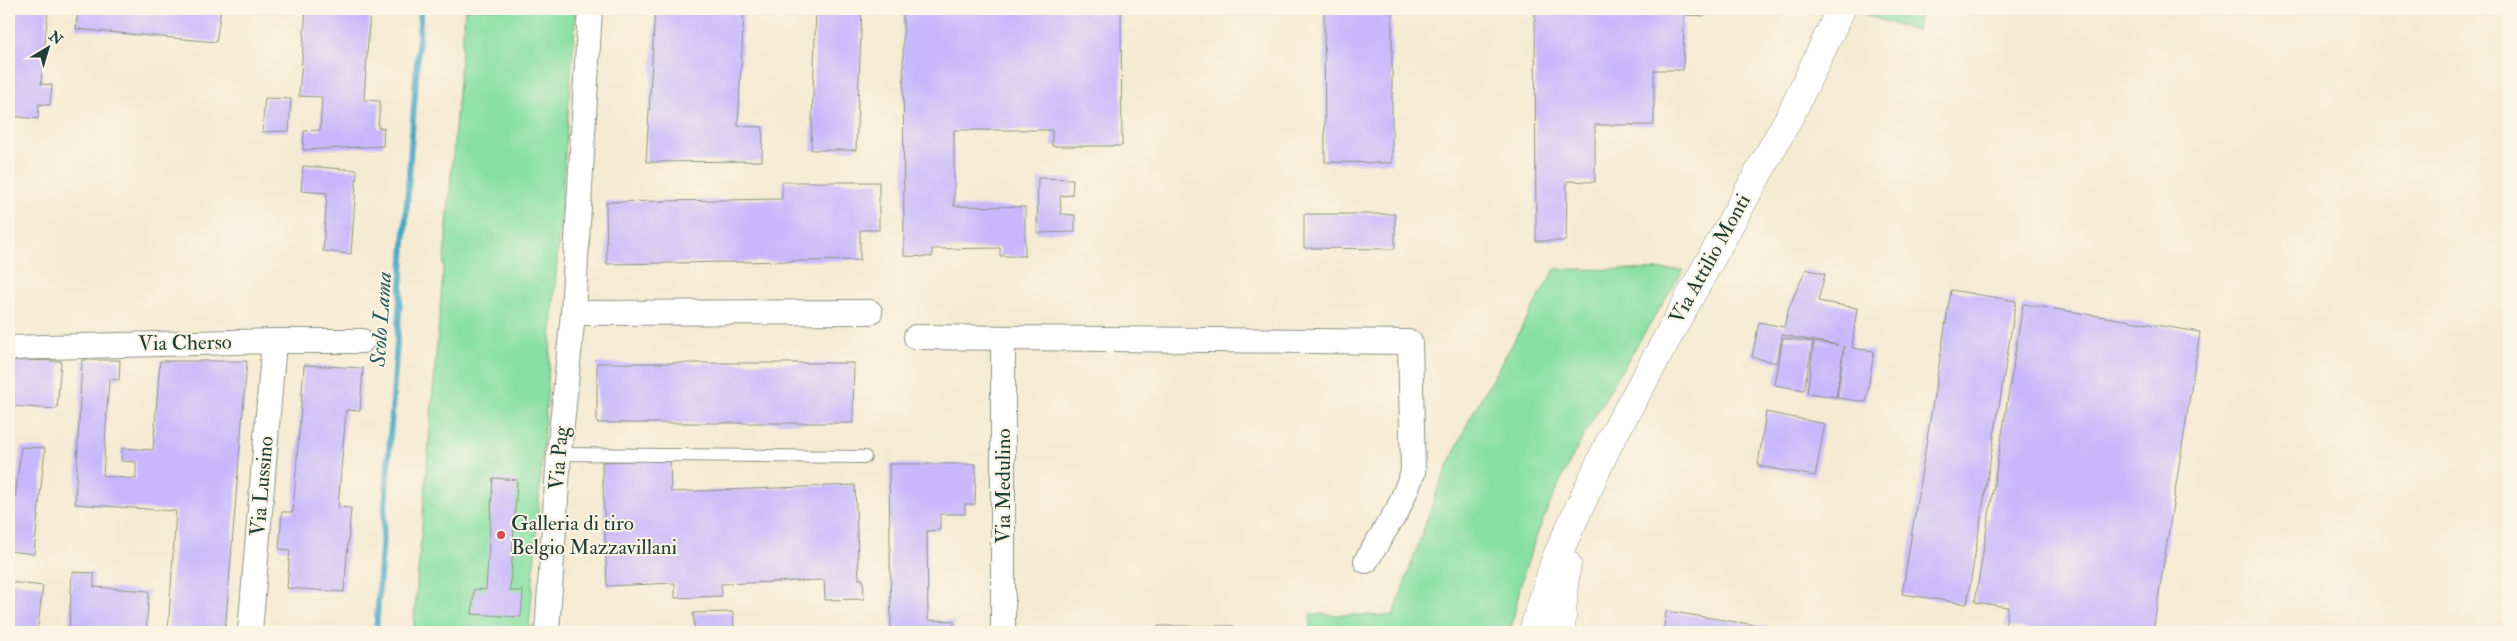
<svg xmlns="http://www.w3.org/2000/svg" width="2517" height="641" viewBox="0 0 2517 641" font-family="'IM FELL Double Pica',serif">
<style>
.green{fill:#89e0a4;stroke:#548e6c}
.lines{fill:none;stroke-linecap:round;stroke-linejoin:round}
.stream{stroke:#47a7c6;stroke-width:6}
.building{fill:#c8b7fc}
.service-casing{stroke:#8a9483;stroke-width:14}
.minor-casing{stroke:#8a9483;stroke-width:26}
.secondary-casing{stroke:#8a9483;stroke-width:29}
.service{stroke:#fff;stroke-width:12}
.minor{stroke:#fff;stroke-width:24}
.secondary{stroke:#fff;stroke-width:28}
.poi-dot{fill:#d1495b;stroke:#fcf5e5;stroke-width:2}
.labels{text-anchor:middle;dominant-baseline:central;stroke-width:4;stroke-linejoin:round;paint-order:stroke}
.street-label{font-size:21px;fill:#1f3d34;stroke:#fcf5e5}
.poi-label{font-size:21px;fill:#1f3d34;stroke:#fcf5e5;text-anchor:start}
.water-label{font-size:22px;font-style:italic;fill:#2b5d60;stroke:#fcf5e5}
</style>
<rect width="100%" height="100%" fill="#fcf5e5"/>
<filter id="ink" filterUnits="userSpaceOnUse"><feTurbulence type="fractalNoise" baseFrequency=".02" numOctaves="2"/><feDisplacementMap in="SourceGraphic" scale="10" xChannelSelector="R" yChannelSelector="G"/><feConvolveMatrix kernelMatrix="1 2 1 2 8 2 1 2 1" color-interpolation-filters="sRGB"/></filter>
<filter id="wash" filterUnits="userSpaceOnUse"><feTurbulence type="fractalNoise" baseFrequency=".0096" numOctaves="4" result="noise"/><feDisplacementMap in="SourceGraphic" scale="20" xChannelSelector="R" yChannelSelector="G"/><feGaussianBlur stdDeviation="1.12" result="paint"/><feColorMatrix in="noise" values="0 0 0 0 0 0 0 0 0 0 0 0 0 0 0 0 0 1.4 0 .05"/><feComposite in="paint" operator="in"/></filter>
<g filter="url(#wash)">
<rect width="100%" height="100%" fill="#f5ead2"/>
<path class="green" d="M 465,9 L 576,9 L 529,632 L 413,632 Z
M 1867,9 L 1921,9 L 1917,31 L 1865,15 Z
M 1555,269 L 1683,270 C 1625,367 1557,464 1524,573 C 1518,592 1515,613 1510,632 L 1311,632 L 1310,614 L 1393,616 L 1438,488 L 1470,418 Z"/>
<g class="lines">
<path class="stream" d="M 376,632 L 421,9"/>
</g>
<g id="blocks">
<path class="building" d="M 9,9 L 48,9 L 41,84 L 52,85 L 50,105 L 39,104 L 38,119 L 9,116 Z
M 78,9 L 221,9 L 216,42 L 76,29 Z
M 306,9 L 370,9 L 364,100 L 380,101 L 378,128 L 384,128 L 383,146 L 303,150 L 304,131 L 320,130 L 322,97 L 299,96 Z
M 655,9 L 744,9 L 738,126 L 763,127 L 762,161 L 646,162 Z
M 816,9 L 862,9 L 856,150 L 811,150 Z
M 903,9 L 1121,9 L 1122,146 L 1052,146 L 1052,130 L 954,130 L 954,206 L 1025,207 L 1025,256 L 1000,256 L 1000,248 L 932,249 L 932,257 L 904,256 Z
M 1324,9 L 1392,9 L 1392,163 L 1325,162 Z
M 1535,9 L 1705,9 L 1704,16 L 1684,15 L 1683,70 L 1654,70 L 1654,125 L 1595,125 L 1595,182 L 1567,181 L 1566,241 L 1536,241 Z
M 265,98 L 291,99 L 289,131 L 262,132 Z
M 303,166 L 357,170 L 351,254 L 323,251 L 327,193 L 301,191 Z
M 1038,178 L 1073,179 L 1072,195 L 1060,196 L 1061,214 L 1075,215 L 1075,232 L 1037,233 Z
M 782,182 L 879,182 L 879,230 L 860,230 L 860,260 L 607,264 L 606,202 L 782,199 Z
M 1304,214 L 1395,214 L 1395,249 L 1304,248 Z
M 1806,269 L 1825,274 L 1818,301 L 1857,308 L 1852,348 L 1874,351 L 1866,402 L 1837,398 L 1844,346 L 1836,397 L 1807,393 L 1814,342 L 1838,345 L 1782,335 L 1777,363 L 1752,357 L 1759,322 L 1784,327 L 1789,307 Z
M 1951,290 L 2016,301 L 1967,604 L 1902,594 Z
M 2023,304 L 2200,332 L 2153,632 L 2045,632 L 2005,626 L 2008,607 L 1975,602 Z
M 1783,338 L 1813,342 L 1804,390 L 1775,385 Z
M 9,360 L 61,361 L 57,409 L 9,406 Z
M 82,360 L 120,360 L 119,380 L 109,379 L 103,476 L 136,479 L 136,462 L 121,461 L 122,448 L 153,450 L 160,361 L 247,361 L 225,632 L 168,632 L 176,511 L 75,504 Z
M 597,363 L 854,363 L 853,423 L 597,423 Z
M 304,365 L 363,368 L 360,411 L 346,410 L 338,507 L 351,508 L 344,592 L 287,588 L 290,550 L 279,549 L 282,512 L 293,512 Z
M 1766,412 L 1825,424 L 1815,476 L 1758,466 Z
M 21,447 L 45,448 L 34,554 L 9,551 Z
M 670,460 L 671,492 L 855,485 L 859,579 L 863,579 L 864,599 L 825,600 L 824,580 L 721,584 L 722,596 L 675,598 L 675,583 L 607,586 L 602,462 Z
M 889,464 L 976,464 L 975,504 L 965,504 L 965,514 L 940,514 L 940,530 L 927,531 L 928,620 L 954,621 L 954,632 L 891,632 Z
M 493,478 L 517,480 L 510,591 L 523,591 L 521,617 L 472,614 L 474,589 L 486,590 Z
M 72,572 L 94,573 L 94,587 L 149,591 L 146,632 L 69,632 Z
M 9,582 L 43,586 L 37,632 L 9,632 Z
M 1666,611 L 1775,628 L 1774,632 L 1663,632 Z
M 733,612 L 734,632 L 695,632 L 693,613 Z
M 1158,626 L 1234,626 L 1234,632 L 1159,632 Z"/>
</g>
</g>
<g filter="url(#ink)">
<use href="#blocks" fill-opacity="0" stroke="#8a9483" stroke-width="1"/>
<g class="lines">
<g class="service-casing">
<path id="service" d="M 559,454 L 865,457"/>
</g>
<g class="minor-casing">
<path id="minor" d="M 573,313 L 870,312
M 916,337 L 1410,342 L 1413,473 L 1398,509 L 1366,561
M 1003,339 L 1003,632
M 9,348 L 274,341 L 362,341
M 250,632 L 274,341
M 547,632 L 559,454 L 573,313 L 590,9"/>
</g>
<g class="secondary-casing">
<path id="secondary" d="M 1533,632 L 1556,558 L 1608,445 L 1791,114 L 1841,9
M 1561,632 L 1564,584 L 1567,564"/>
</g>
<use href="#service" class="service"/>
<use href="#minor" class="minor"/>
<use href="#secondary" class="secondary"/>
</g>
</g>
<circle class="poi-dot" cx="501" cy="535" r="5"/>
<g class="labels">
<g class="street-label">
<text transform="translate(1710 259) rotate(-61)">Via Attilio Monti</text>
<text transform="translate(185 343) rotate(-1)">Via Cherso</text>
<text transform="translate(559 458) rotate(-85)">Via Pag</text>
<text transform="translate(262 486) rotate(-85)">Via Lussino</text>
<text transform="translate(1003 486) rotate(-90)">Via Medulino</text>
</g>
<g class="poi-label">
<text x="511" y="523">Galleria di tiro<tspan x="511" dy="24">Belgio Mazzavillani</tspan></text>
</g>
<g class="water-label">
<text transform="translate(381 319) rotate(-86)">Scolo Lama</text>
</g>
</g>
<rect width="2517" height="641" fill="none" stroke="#fcf5e5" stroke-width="30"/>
<g transform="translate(48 48) rotate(38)" stroke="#fcf5e5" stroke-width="4" paint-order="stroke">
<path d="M0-4L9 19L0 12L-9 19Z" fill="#1f3d34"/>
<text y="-8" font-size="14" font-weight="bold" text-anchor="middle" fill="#1f3d34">N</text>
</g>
</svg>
